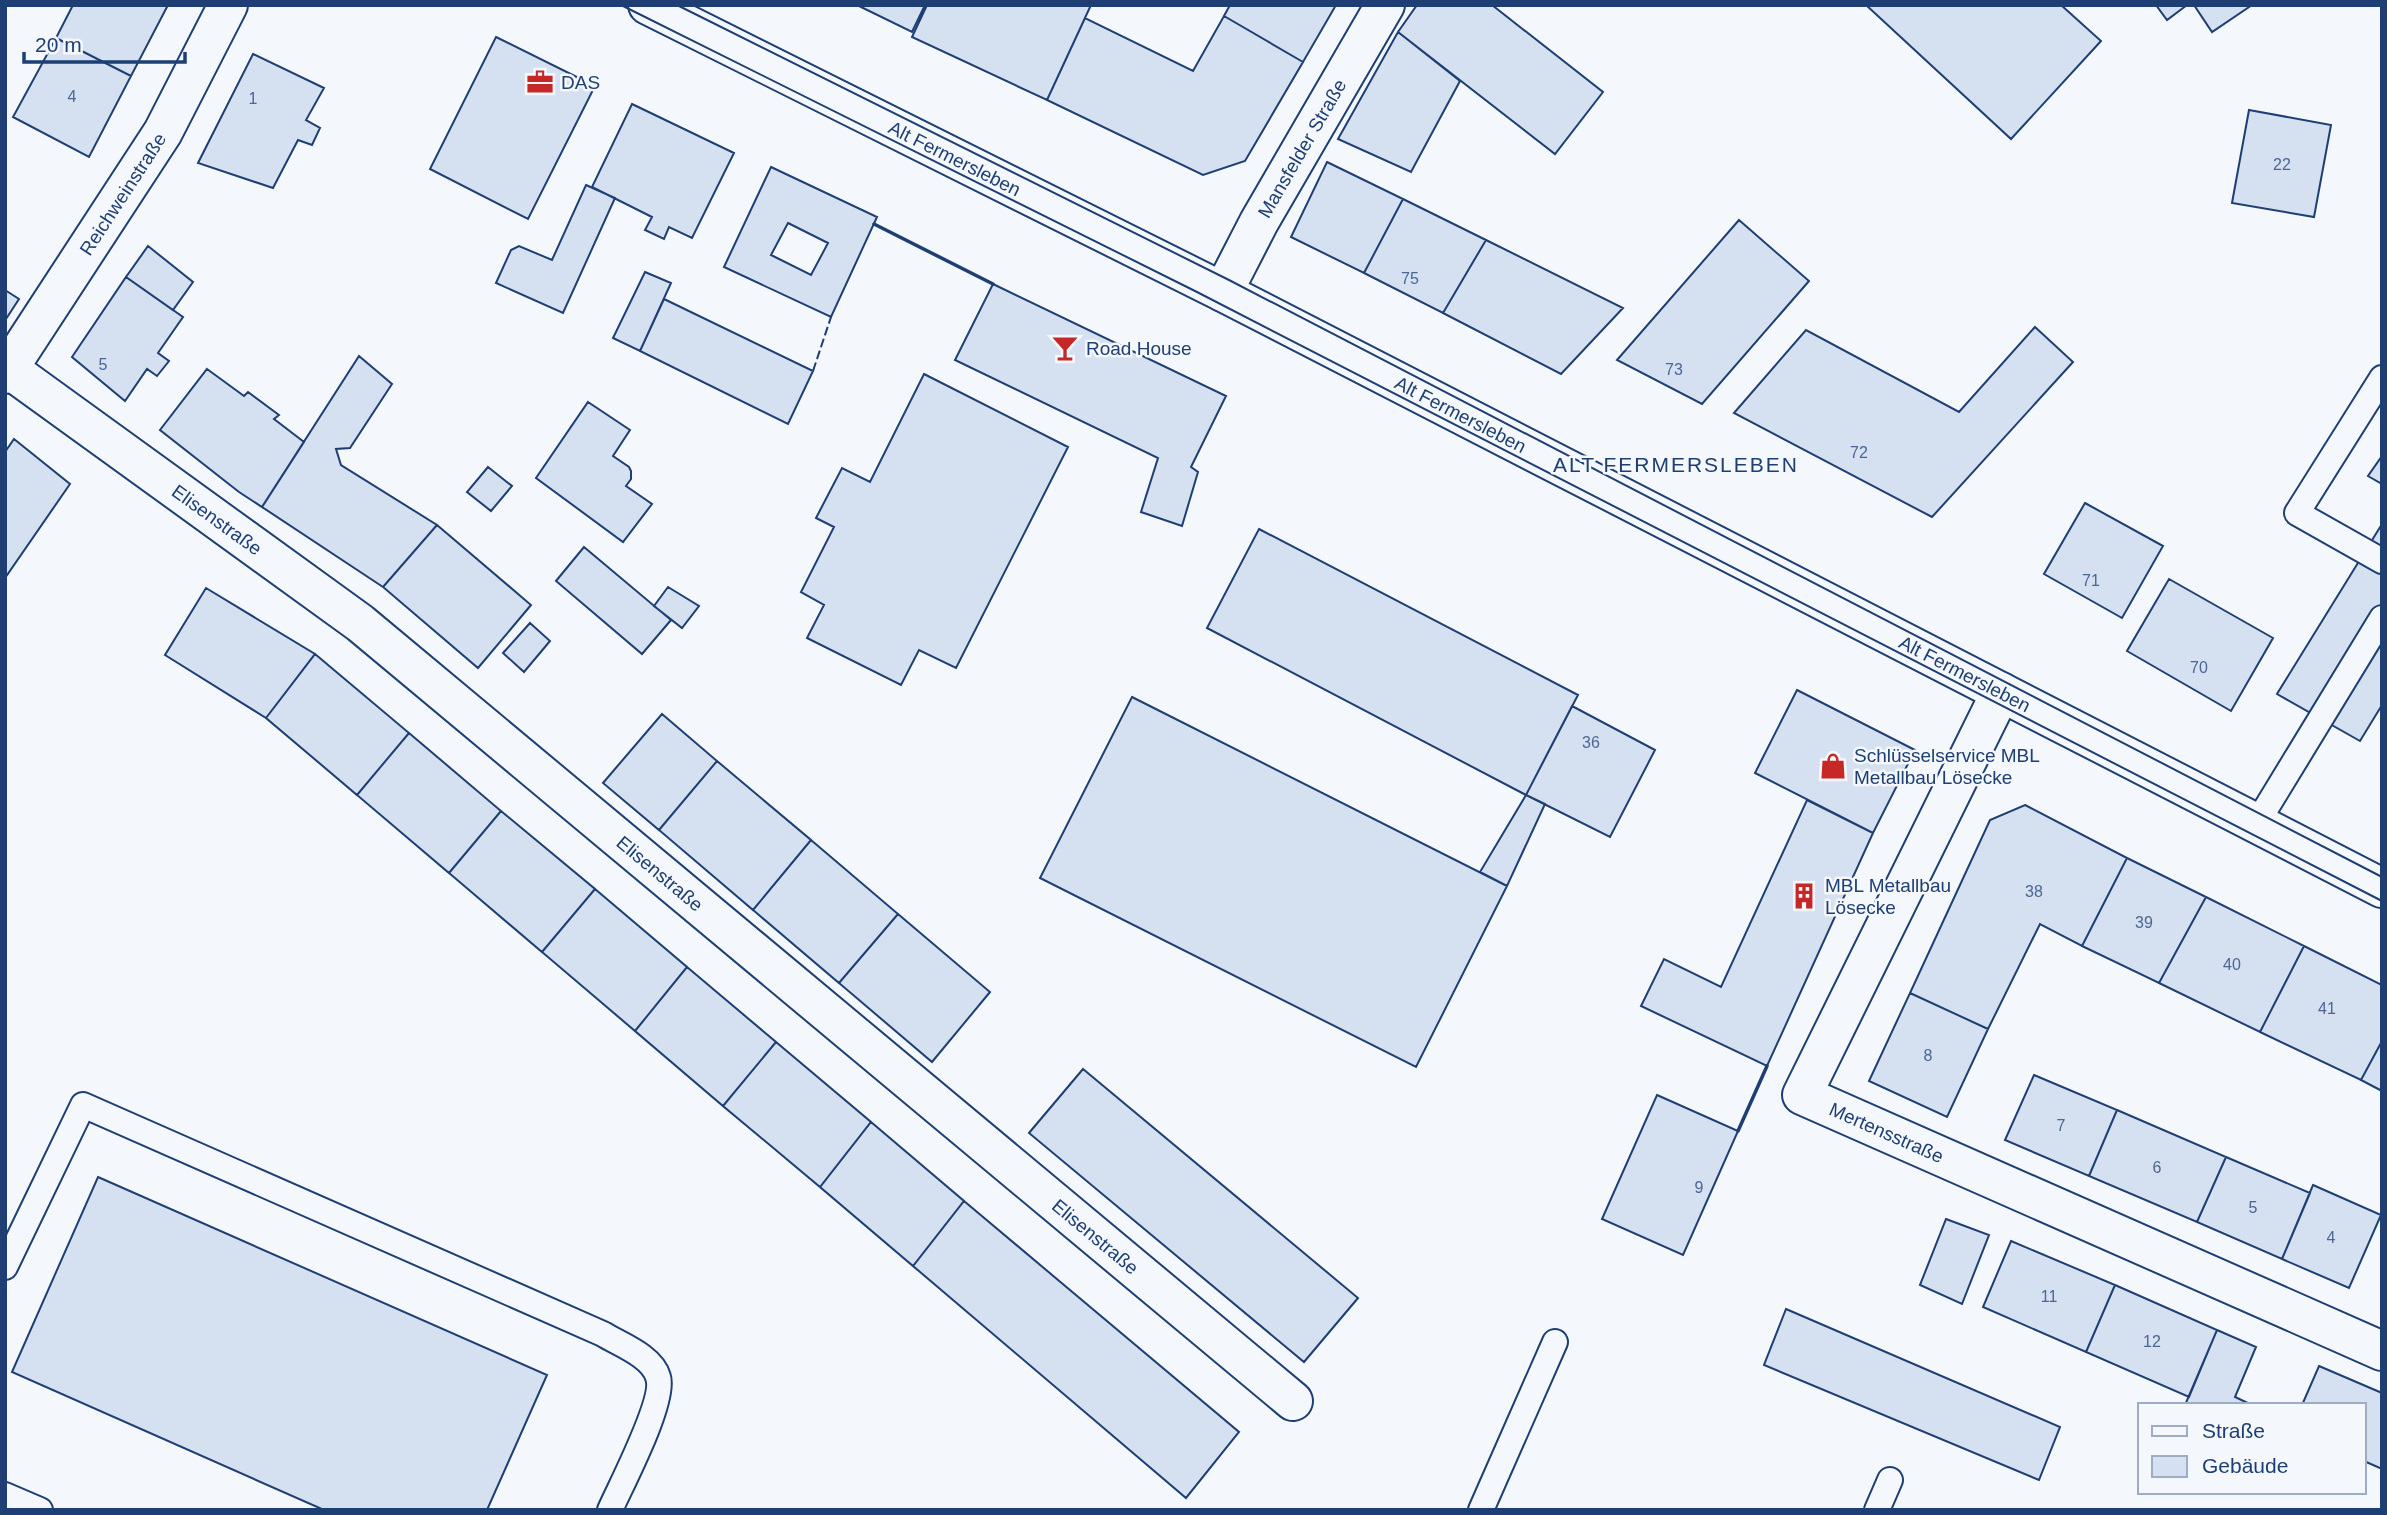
<svg xmlns="http://www.w3.org/2000/svg" width="2387" height="1515" viewBox="0 0 2387 1515" font-family="Helvetica,sans-serif">
<style>
.building{fill:#d5e0f0;stroke:#1d3f73;stroke-width:2;fill-rule:evenodd}
.lines{fill:none;stroke-linecap:round;stroke-linejoin:round}
.service-casing{stroke:#1d3f73;stroke-width:28}
.minor-casing{stroke:#1d3f73;stroke-width:42}
.secondary-casing{stroke:#1d3f73;stroke-width:42}
.service{stroke:#f4f7fb;stroke-width:24}
.minor{stroke:#f4f7fb;stroke-width:38}
.secondary{stroke:#f4f7fb;stroke-width:38}
.tram{stroke:#1d3f73;stroke-width:2}
.fence{stroke:#1d3f73;stroke-width:2;stroke-dasharray:9 3.5;stroke-linecap:butt}
.wall{stroke:#1d3f73;stroke-width:3.5}
.labels{text-anchor:middle;dominant-baseline:central;stroke-width:5;stroke-linejoin:round;paint-order:stroke}
.number-label{font-size:16px;fill:#4b6792}
.poi-label{font-size:19px;fill:#1d3f73;stroke:#f4f7fb;text-anchor:start}
.street-label{font-size:19px;fill:#1d3f73;stroke:#f4f7fb}
.neighbourhood-label{font-size:21px;letter-spacing:2px;fill:#1d3f73;stroke:#f4f7fb}
</style>
<rect width="100%" height="100%" fill="#f4f7fb"/>
<path class="building" d="M 73,5 L 168,5 L 131,76 L 56,38 Z
M 857,5 L 925,5 L 912,32 Z
M 927,5 L 1091,5 L 1047,100 L 912,37 Z
M 1230,5 L 1336,5 L 1303,62 L 1224,16 Z
M 1417,5 L 1492,5 L 1603,92 L 1555,154 L 1398,32 Z
M 1866,5 L 2061,5 L 2101,41 L 2011,139 Z
M 2156,5 L 2187,5 L 2167,20 Z
M 2194,5 L 2252,5 L 2212,32 Z
M 1224,16 L 1303,62 L 1245,161 L 1203,175 L 1047,100 L 1085,18 L 1193,71 Z
M 1398,32 L 1460,81 L 1411,172 L 1338,139 Z
M 496,37 L 595,86 L 528,219 L 430,169 Z
M 56,38 L 131,76 L 89,157 L 13,117 Z
M 253,54 L 324,88 L 306,120 L 320,128 L 312,145 L 298,140 L 273,188 L 198,163 Z
M 632,104 L 734,153 L 692,238 L 669,227 L 664,239 L 645,230 L 652,217 L 592,187 Z
M 2249,110 L 2331,125 L 2314,217 L 2232,203 Z
M 1327,162 L 1403,199 L 1364,273 L 1291,237 Z
M 771,167 L 877,217 L 831,317 L 724,267 ZM 788,223 L 828,243 L 811,275 L 771,255 Z
M 586,185 L 615,198 L 563,313 L 496,283 L 511,250 L 519,246 L 552,260 Z
M 1403,199 L 1486,240 L 1443,313 L 1364,273 Z
M 1739,220 L 1809,281 L 1702,404 L 1617,360 Z
M 1486,240 L 1623,308 L 1561,374 L 1443,313 Z
M 148,246 L 193,282 L 173,310 L 126,277 Z
M 645,272 L 671,283 L 640,351 L 613,338 Z
M 126,277 L 183,317 L 158,353 L 169,361 L 157,376 L 147,369 L 125,401 L 72,357 Z
M 993,284 L 1226,396 L 1191,467 L 1198,472 L 1182,526 L 1141,512 L 1158,458 L 955,360 Z
M 5,290 L 19,299 L 6,319 L 5,318 Z
M 664,299 L 813,371 L 788,424 L 640,351 Z
M 2035,327 L 2073,362 L 1932,517 L 1734,413 L 1806,330 L 1959,412 Z
M 359,356 L 392,384 L 350,448 L 336,449 L 341,465 L 437,525 L 383,587 L 262,507 Z
M 207,369 L 244,396 L 248,392 L 279,415 L 274,419 L 304,442 L 262,507 L 239,492 L 160,430 Z
M 924,374 L 1068,447 L 956,668 L 919,650 L 901,685 L 807,638 L 824,605 L 801,592 L 834,527 L 816,518 L 842,468 L 870,482 Z
M 588,402 L 630,430 L 613,456 L 629,467 L 631,471 L 631,479 L 626,486 L 652,504 L 623,542 L 536,478 Z
M 14,439 L 70,484 L 5,578 L 5,452 Z
M 2382,456 L 2382,484 L 2368,476 Z
M 488,467 L 512,486 L 491,511 L 467,492 Z
M 2085,503 L 2163,546 L 2122,618 L 2044,574 Z
M 2382,524 L 2382,705 L 2360,741 L 2277,694 Z
M 437,525 L 531,605 L 478,668 L 383,587 Z
M 1259,529 L 1578,695 L 1526,795 L 1207,628 Z
M 584,547 L 671,620 L 642,654 L 556,581 Z
M 2169,579 L 2273,638 L 2231,711 L 2127,651 Z
M 668,587 L 699,606 L 682,628 L 654,606 Z
M 206,588 L 315,654 L 266,718 L 165,655 Z
M 530,623 L 550,641 L 524,672 L 503,653 Z
M 315,654 L 409,733 L 357,795 L 266,718 Z
M 1797,690 L 1915,750 L 1873,833 L 1755,773 Z
M 1132,697 L 1507,886 L 1416,1067 L 1040,878 Z
M 1572,706 L 1655,750 L 1610,837 L 1526,795 Z
M 662,714 L 717,761 L 659,830 L 603,783 Z
M 409,733 L 501,811 L 449,873 L 357,795 Z
M 717,761 L 811,840 L 753,910 L 659,830 Z
M 1526,795 L 1545,804 L 1507,886 L 1480,872 Z
M 1807,800 L 1873,833 L 1767,1066 L 1641,1006 L 1664,959 L 1721,987 Z
M 2025,805 L 2127,858 L 2082,946 L 2040,924 L 1988,1029 L 1910,993 L 1990,820 Z
M 501,811 L 595,889 L 542,952 L 449,873 Z
M 811,840 L 898,914 L 839,983 L 753,910 Z
M 2127,858 L 2206,897 L 2159,983 L 2082,946 Z
M 595,889 L 687,967 L 635,1031 L 542,952 Z
M 2206,897 L 2304,946 L 2260,1032 L 2159,983 Z
M 898,914 L 990,992 L 932,1062 L 839,983 Z
M 2304,946 L 2382,985 L 2382,1041 L 2361,1080 L 2260,1032 Z
M 687,967 L 776,1042 L 723,1106 L 635,1031 Z
M 1910,993 L 1988,1029 L 1947,1117 L 1869,1081 Z
M 2382,1041 L 2382,1091 L 2361,1080 Z
M 776,1042 L 871,1122 L 820,1187 L 723,1106 Z
M 1083,1069 L 1358,1298 L 1304,1362 L 1029,1133 Z
M 2034,1075 L 2117,1110 L 2089,1176 L 2005,1140 Z
M 1657,1095 L 1738,1131 L 1683,1255 L 1602,1219 Z
M 2117,1110 L 2226,1157 L 2197,1222 L 2089,1176 Z
M 871,1122 L 964,1201 L 913,1266 L 820,1187 Z
M 2226,1157 L 2310,1193 L 2282,1259 L 2197,1222 Z
M 98,1177 L 547,1375 L 487,1510 L 324,1510 L 12,1372 Z
M 2313,1185 L 2381,1215 L 2349,1288 L 2282,1259 Z
M 964,1201 L 1239,1432 L 1186,1498 L 913,1266 Z
M 1946,1219 L 1989,1235 L 1962,1304 L 1920,1285 Z
M 2011,1241 L 2115,1285 L 2086,1352 L 1983,1307 Z
M 2115,1285 L 2217,1330 L 2189,1397 L 2086,1352 Z
M 1786,1309 L 2060,1427 L 2039,1480 L 1764,1365 Z
M 2217,1330 L 2256,1347 L 2235,1397 L 2252,1405 L 2185,1405 Z
M 2319,1366 L 2382,1393 L 2382,1469 L 2364,1461 L 2364,1405 L 2302,1405 Z"/>
<g class="lines">
<g class="service-casing">
<path id="service" d="M 2382,378 L 2297,513 L 2382,561
M 2257,823 L 2382,618
M 5,1267 L 83,1105 L 603,1334 C 621,1345 652,1356 658,1377 C 666,1400 621,1485 610,1510
M 5,1495 L 40,1510
M 1481,1510 L 1555,1342
M 1877,1510 L 1890,1480"/>
</g>
<g class="minor-casing">
<g id="minor">
<path id="s1" d="M 1223,292 L 1259,222 L 1385,5"/>
<path id="s2" d="M 9,369 L 360,623 L 1293,1401"/>
<path id="s3" d="M 5,374 L 163,132 L 228,5"/>
<path id="s4" d="M 2001,692 L 1802,1095 L 2382,1351"/>
</g>
</g>
<g class="secondary-casing">
<g id="secondary">
<path id="s5" d="M 648,5 L 1223,292 L 2382,888"/>
</g>
</g>
<use href="#service" class="service"/>
<use href="#minor" class="minor"/>
<use href="#secondary" class="secondary"/>
<path class="tram" d="M 621,5 L 1197,292 L 2382,901
M 677,5 L 1229,280 L 2382,877"/>
<path class="fence" d="M 813,371 L 831,317"/>
<path class="wall" d="M 874,224 L 993,284
M 1738,1131 L 1767,1066"/>
</g>
<defs>
<g id="office-bare" transform="scale(2.1)"><path d="M-6-3h4V-5.5h4V-3h4V5H-6ZM-1-4.5V-3h2v-1.5ZM-6 0V1H6V0Z" fill="#c62828" stroke="#f4f7fb" stroke-width="2.5" paint-order="stroke"/></g>
<g id="bar-bare" transform="scale(2.1)"><path d="M-6-5H6L.8 .8V4.5H3.5V6h-7V4.5H-.8V.8Z" fill="#c62828" stroke="#f4f7fb" stroke-width="2.5" paint-order="stroke"/></g>
<g id="shop-bare" transform="scale(2.1)"><path d="M-5-2.5h2.3a2.7 3.5 0 0 1 5.4 0H5L5.5 6h-11ZM-1.5-2.5h3a1.5 2.3 0 0 0-3 0Z" fill="#c62828" stroke="#f4f7fb" stroke-width="2.5" paint-order="stroke"/></g>
<g id="building-bare" transform="scale(2.1)"><path d="M-4-6H4V6H1V3H-1V6H-4ZM-2.5-4.3h1.7v1.8h-1.7ZM.8-4.3h1.7v1.8H.8ZM-2.5-1h1.7V.8h-1.7ZM.8-1h1.7V.8H.8Z" fill="#c62828" stroke="#f4f7fb" stroke-width="2.5" paint-order="stroke"/></g>
</defs>
<g fill-rule="evenodd">
<use href="#office-bare" x="540" y="82"/>
<use href="#bar-bare" x="1065" y="348"/>
<use href="#shop-bare" x="1833" y="766"/>
<use href="#building-bare" x="1804" y="896"/>
</g>
<g class="labels">
<g class="number-label">
<text x="72" y="96">4</text>
<text x="253" y="98">1</text>
<text x="2282" y="164">22</text>
<text x="1410" y="278">75</text>
<text x="103" y="364">5</text>
<text x="1674" y="369">73</text>
<text x="1859" y="452">72</text>
<text x="2091" y="580">71</text>
<text x="2199" y="667">70</text>
<text x="1591" y="742">36</text>
<text x="2034" y="891">38</text>
<text x="2144" y="922">39</text>
<text x="2232" y="964">40</text>
<text x="2327" y="1008">41</text>
<text x="1928" y="1055">8</text>
<text x="2061" y="1125">7</text>
<text x="2157" y="1167">6</text>
<text x="1699" y="1187">9</text>
<text x="2253" y="1207">5</text>
<text x="2331" y="1237">4</text>
<text x="2049" y="1296">11</text>
<text x="2152" y="1341">12</text>
</g>
<g class="poi-label">
<text x="561" y="82">DAS</text>
<text x="1086" y="348">Road House</text>
<text x="1854" y="755">Schlüsselservice MBL<tspan x="1854" dy="22">Metallbau Lösecke</tspan></text>
<text x="1825" y="885">MBL Metallbau<tspan x="1825" dy="22">Lösecke</tspan></text>
</g>
<g class="street-label">
<text stroke="none"><textPath href="#s1" startOffset="164">Mansfelder Straße</textPath></text>
<text stroke="none"><textPath href="#s5" startOffset="343">Alt Fermersleben</textPath></text>
<text stroke="none"><textPath href="#s3" startOffset="215">Reichweinstraße</textPath></text>
<text stroke="none"><textPath href="#s5" startOffset="910">Alt Fermersleben</textPath></text>
<text stroke="none"><textPath href="#s2" startOffset="257">Elisenstraße</textPath></text>
<text stroke="none"><textPath href="#s5" startOffset="1477">Alt Fermersleben</textPath></text>
<text stroke="none"><textPath href="#s2" startOffset="824">Elisenstraße</textPath></text>
<text stroke="none"><textPath href="#s4" startOffset="542">Mertensstraße</textPath></text>
<text stroke="none"><textPath href="#s2" startOffset="1391">Elisenstraße</textPath></text>
</g>
<g class="neighbourhood-label">
<text x="1676" y="464">ALT FERMERSLEBEN</text>
</g>
</g>
<rect width="2387" height="1515" fill="none" stroke="#1d3f73" stroke-width="14"/>
<rect x="2138" y="1403" width="228" height="91" fill="#f4f7fb" stroke="#9eadc5" stroke-width="2"/>
<rect x="2152" y="1426" width="35" height="10" fill="#f4f7fb" stroke="#9eadc5" stroke-width="2"/>
<text x="2202" y="1438" font-size="21" fill="#1d3f73">Straße</text>
<rect x="2152" y="1456" width="35" height="21" fill="#d5e0f0" stroke="#9eadc5" stroke-width="2"/>
<text x="2202" y="1473" font-size="21" fill="#1d3f73">Gebäude</text>
<path d="M24 52v10h161v-10" fill="none" stroke="#1d3f73" stroke-width="3.5"/>
<text x="35" y="52" font-size="21" fill="#1d3f73" stroke="#f4f7fb" stroke-width="5" paint-order="stroke">20 m</text>
</svg>
